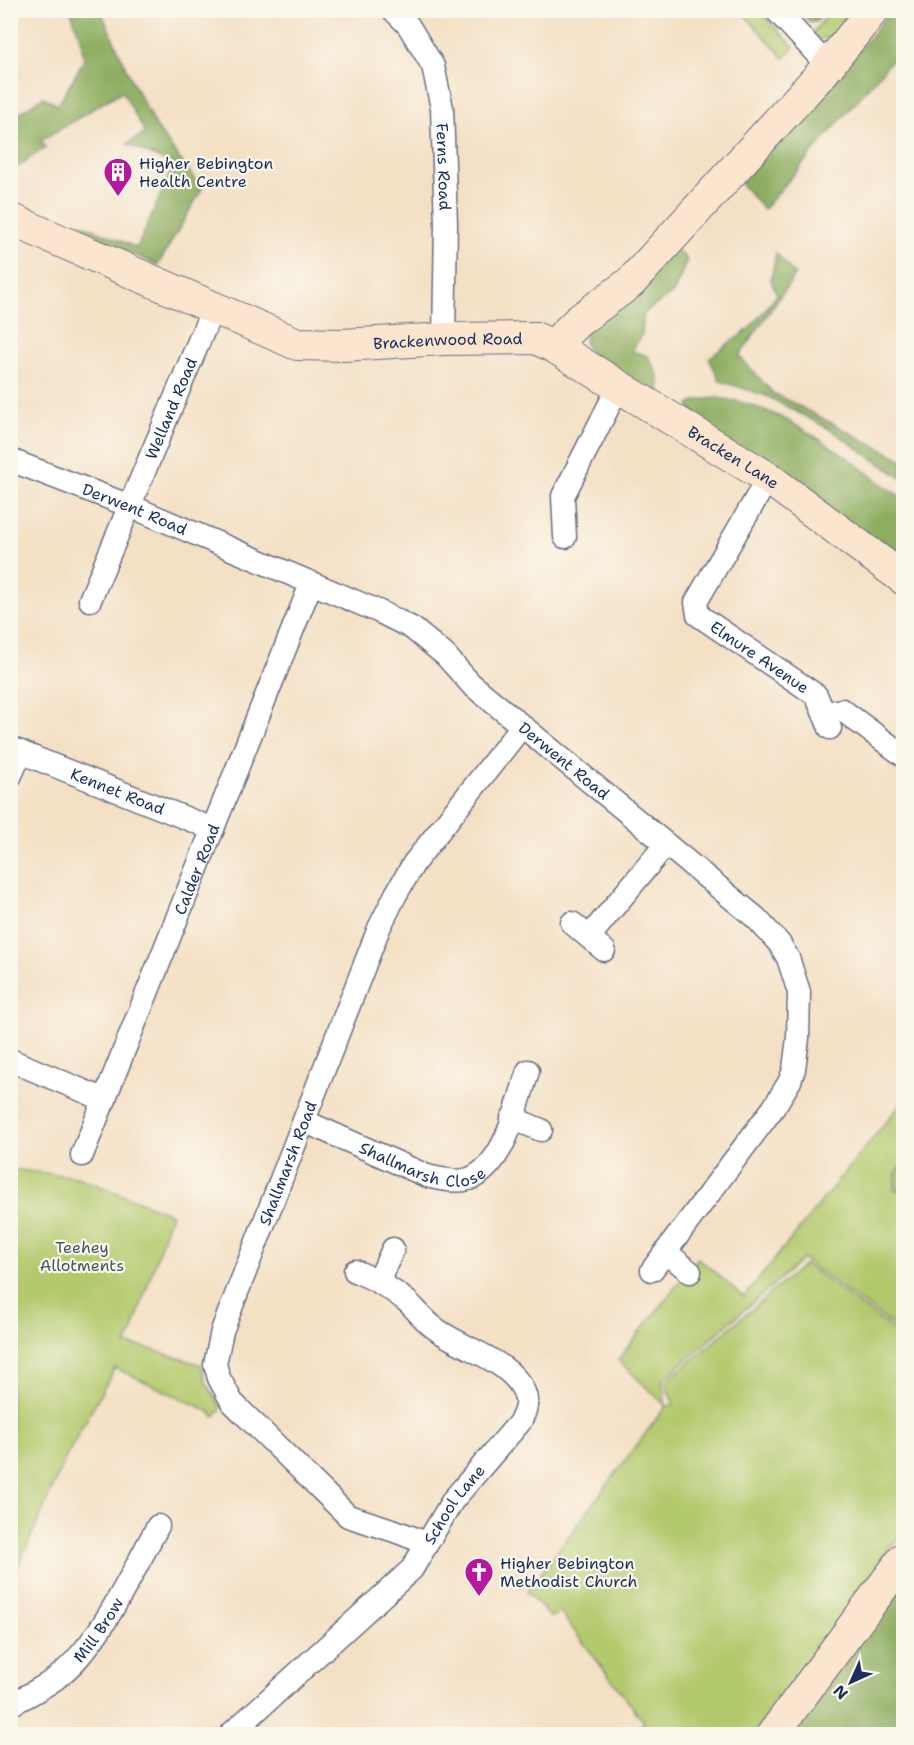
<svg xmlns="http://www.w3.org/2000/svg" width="914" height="1745" viewBox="0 0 914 1745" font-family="'Shantell Sans',sans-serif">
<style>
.green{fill:#b3c96d;stroke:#677c66;stroke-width:1.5}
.forest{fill:#8ead60;stroke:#546e5f;stroke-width:1.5}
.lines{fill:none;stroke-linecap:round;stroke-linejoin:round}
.street-casing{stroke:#676d82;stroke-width:25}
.secondary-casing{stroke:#676d82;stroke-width:34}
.street{stroke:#fff;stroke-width:22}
.secondary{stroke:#fce5cf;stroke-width:32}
.labels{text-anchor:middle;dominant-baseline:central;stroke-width:4.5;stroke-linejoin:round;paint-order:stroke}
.poi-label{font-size:16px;fill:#1b2f5e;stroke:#fbf7ec;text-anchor:start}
.street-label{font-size:16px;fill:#1b2f5e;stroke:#fbf7ec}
.park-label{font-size:16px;fill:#415662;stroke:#fbf7ec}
</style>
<rect width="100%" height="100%" fill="#fbf7ec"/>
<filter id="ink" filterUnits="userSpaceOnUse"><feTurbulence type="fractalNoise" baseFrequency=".0167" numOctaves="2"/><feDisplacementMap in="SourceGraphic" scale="12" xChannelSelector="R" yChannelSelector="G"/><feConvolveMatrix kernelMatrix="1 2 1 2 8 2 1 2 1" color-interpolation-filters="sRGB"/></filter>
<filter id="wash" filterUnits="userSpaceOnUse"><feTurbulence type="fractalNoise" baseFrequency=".008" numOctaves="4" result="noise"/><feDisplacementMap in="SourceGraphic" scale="24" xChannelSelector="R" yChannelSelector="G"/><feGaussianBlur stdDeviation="1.35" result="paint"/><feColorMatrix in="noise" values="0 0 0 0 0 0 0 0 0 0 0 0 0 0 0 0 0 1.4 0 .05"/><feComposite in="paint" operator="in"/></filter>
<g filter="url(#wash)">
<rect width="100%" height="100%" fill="#f4e0c5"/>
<path class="green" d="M 741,11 L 760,11 L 794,47 L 784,58 Z
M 831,11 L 858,11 C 847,22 829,49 811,35 Z
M 903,1101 L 903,1333 L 803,1259 L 662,1381 L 666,1406 L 674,1405 L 665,1383 L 805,1264 L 903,1337 L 903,1531 L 754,1734 L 634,1734 L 644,1722 L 560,1612 L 551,1618 L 527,1592 L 666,1406 L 618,1360 L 698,1258 L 744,1297 Z
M 11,1169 L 77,1177 L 171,1214 L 133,1330 L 126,1345 L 140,1346 L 202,1365 L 206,1382 L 220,1406 L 220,1411 L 214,1417 L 209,1411 L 115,1368 L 67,1455 L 11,1583 Z"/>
<path class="forest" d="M 71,11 L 101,11 L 131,79 L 157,128 L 202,189 L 158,265 L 77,230 L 80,223 L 137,248 L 174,165 L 127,144 L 145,133 L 122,91 L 41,141 L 46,147 L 11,171 L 11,119 L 43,97 L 58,105 L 84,60 L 81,40 Z
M 799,11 L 825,11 L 816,22 L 809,21 Z
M 890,11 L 903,11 L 903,47 L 764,209 L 740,183 L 815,106 Z
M 675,248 L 687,260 L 674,292 L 644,313 L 642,334 L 632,351 L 648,356 L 658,375 L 660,392 L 646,393 L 592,356 L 584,343 L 587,328 Z
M 776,253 L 795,275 L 739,356 L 773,393 L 903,460 L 903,479 L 831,430 L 767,396 L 720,381 L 709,358 L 750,328 L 777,295 L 771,280 Z
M 718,398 C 766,403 811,433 851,460 C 868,472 884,489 903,497 L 903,561 L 700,424 L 689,405 L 698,400 Z
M 903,1162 L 903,1192 L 894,1189 L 896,1173 Z
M 903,1582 L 903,1734 L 788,1734 Z"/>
</g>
<g filter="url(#ink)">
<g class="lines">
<g class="street-casing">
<g id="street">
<path id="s1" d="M 393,10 L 408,25 L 433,66 L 442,108 L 446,224 L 444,339"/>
<path d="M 776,10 L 828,66"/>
<path id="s2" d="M 10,460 L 130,506 L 380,612 L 412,628 L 445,655 L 471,684 L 756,918 L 779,943 L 788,958 L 799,992 L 798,1038 L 794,1069 L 790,1081 L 774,1107 L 652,1270"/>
<path id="s3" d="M 768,478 L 696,602 L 698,615 L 816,695 L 830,728"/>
<path d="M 565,537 L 563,496 L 619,386"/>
<path id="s4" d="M 90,600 L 213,308"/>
<path d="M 824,713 L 842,710 L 904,756"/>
<path id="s5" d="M 10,748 L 213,829"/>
<path d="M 10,777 L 21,752"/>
<path d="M 572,923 L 604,950"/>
<path d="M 589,937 L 666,844"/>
<path d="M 10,1060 L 105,1100"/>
<path d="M 512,1118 L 541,1130"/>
<path id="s6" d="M 304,1121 L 427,1176 C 439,1179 457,1183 469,1179 C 505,1166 517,1105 528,1071"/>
<path id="s7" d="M 82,1155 L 311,584"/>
<path d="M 666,1252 L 690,1272"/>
<path d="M 379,1280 L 393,1249"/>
<path id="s8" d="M 426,1543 L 395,1531 L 348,1516 L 232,1402 L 219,1378 L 215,1364 L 222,1331 L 379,928 L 396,894 L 414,863 L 522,726"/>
<path id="s9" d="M 10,1705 C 25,1697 41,1689 55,1679 C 99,1647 131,1574 158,1526"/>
<path id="s10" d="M 231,1734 L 412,1569 L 453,1500 L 520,1422 C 525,1412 529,1403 524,1392 C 512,1361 461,1348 436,1329 C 426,1322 418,1312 409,1303 C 392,1289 375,1279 355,1271"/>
</g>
</g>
<g class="secondary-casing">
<g id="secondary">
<path id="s11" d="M 10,219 L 297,344 L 343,345 L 444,339 L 535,338 L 553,346 L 578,321 L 630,283 L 823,72 L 873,10"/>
<path id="s12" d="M 553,346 L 768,478 L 904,579"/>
<path d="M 773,1734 L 904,1558"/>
</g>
</g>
<use href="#street" class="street"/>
<use href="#secondary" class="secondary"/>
</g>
</g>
<defs>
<g id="building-pin" transform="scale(1.5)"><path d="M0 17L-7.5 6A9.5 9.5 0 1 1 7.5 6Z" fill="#b5179e" stroke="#fbf7ec"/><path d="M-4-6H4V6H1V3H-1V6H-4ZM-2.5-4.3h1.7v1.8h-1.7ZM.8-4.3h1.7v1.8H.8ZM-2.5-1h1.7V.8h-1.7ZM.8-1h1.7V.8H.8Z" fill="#fff"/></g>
<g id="church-pin" transform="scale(1.5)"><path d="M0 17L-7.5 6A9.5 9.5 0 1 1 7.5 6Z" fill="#b5179e" stroke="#fbf7ec"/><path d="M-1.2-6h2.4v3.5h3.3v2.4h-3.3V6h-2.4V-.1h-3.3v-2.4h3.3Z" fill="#fff"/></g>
</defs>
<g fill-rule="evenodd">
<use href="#building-pin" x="118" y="172"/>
<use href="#church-pin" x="479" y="1572"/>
</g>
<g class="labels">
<g class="poi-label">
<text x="139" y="163">Higher Bebington<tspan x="139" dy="18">Health Centre</tspan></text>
<text x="500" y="1563">Higher Bebington<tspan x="500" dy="18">Methodist Church</tspan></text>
</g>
<g class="street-label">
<text stroke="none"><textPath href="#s1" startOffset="171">Ferns Road</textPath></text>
<text stroke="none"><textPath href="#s11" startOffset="464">Brackenwood Road</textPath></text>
<text stroke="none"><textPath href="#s4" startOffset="208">Welland Road</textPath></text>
<text stroke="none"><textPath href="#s12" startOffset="212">Bracken Lane</textPath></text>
<text stroke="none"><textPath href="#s2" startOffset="134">Derwent Road</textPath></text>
<text stroke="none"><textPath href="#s3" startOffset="231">Elmure Avenue</textPath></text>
<text stroke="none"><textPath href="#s2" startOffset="638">Derwent Road</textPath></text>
<text stroke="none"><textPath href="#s5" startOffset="116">Kennet Road</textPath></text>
<text stroke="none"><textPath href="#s7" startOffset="308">Calder Road</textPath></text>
<text stroke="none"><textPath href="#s6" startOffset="128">Shallmarsh Close</textPath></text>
<text stroke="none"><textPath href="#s8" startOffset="501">Shallmarsh Road</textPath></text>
<text stroke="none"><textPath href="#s10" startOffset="322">School Lane</textPath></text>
<text stroke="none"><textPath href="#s9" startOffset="118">Mill Brow</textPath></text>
</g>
<g class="park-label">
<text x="82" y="1247">Teehey<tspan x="82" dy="18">Allotments</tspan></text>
</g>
</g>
<rect width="914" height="1745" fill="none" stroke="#fbf7ec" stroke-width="36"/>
<g transform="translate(851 1682) rotate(225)" stroke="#fbf7ec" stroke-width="4.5" paint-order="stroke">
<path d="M0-4.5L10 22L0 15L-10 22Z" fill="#1b2f5e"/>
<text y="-9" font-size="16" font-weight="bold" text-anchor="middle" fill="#1b2f5e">N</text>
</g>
</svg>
